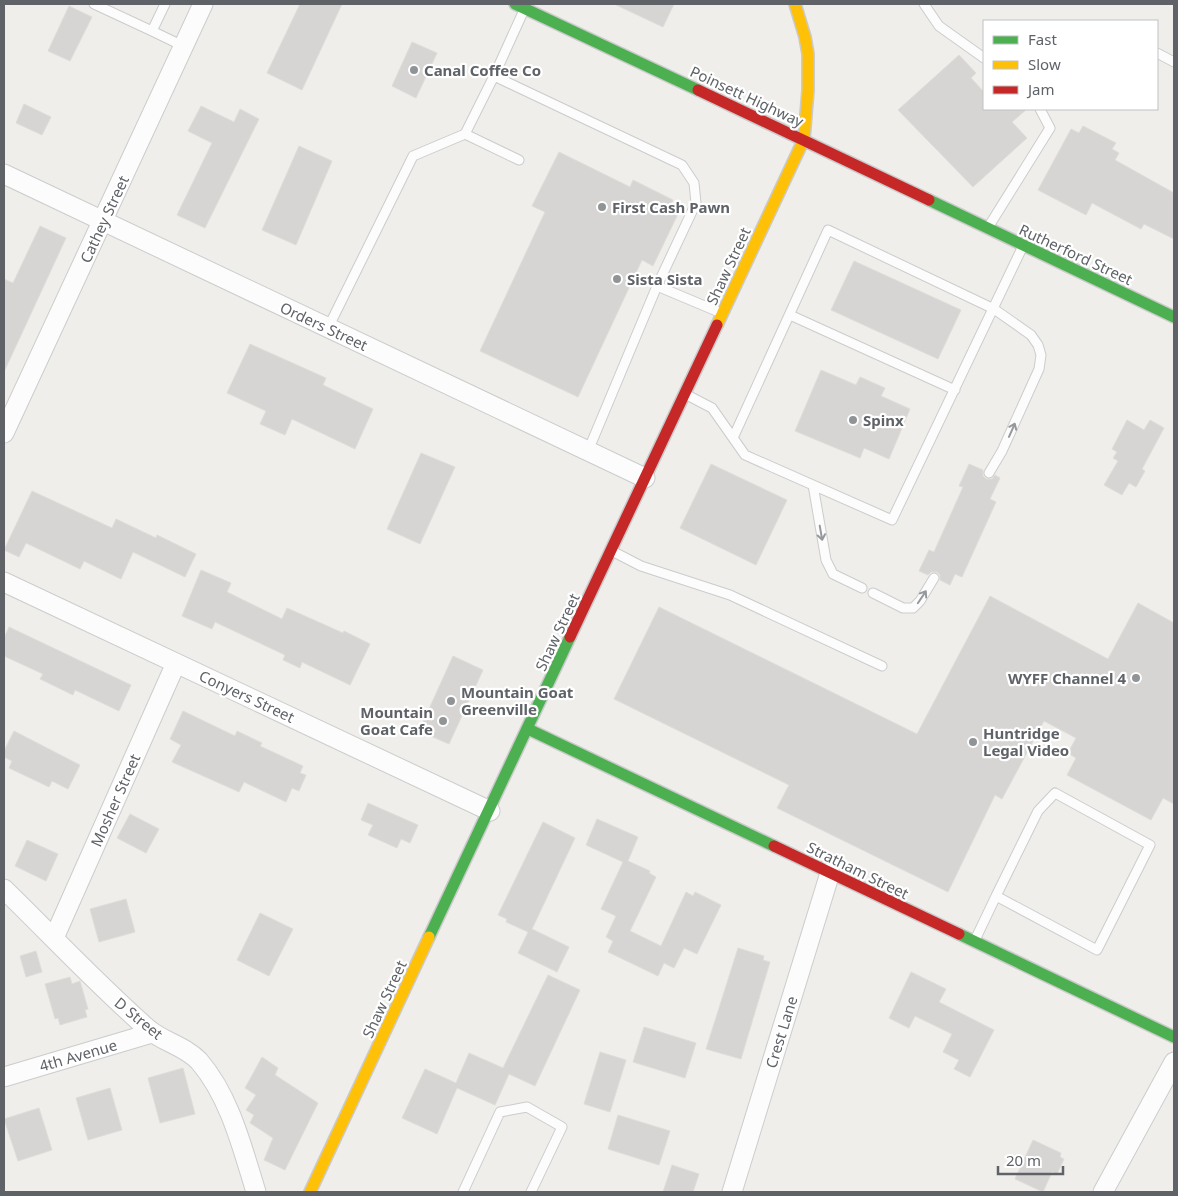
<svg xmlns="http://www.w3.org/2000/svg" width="1178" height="1196" viewBox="0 0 1178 1196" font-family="'Noto Sans',sans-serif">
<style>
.building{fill:#d6d5d3;stroke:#deddd9}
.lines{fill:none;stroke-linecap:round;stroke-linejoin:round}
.lane-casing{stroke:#cbcccc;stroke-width:11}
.street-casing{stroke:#cbcccc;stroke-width:21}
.fast-casing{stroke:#cacacb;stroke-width:14}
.slow-casing{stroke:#cacacb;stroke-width:14}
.jam-casing{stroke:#cacacb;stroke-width:14}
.lane{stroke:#fdfcfc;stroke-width:9}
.street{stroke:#fdfcfc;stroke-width:19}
.fast{stroke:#4caf50;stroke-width:11}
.slow{stroke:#ffc107;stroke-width:11}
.jam{stroke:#c62828;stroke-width:11}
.oneway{stroke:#96999c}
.poi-dot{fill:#919496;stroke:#fff;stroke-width:2}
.labels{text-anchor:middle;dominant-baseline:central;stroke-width:4.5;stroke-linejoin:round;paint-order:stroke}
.poi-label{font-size:15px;font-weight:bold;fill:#5f6368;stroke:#fff;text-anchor:start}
.street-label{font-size:15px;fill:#5f6368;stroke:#fff}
</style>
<rect width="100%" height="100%" fill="#efeeea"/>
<path class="building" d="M 300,4 L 342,4 L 302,90 L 267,73 Z
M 614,4 L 674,4 L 663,27 Z
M 69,6 L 92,17 L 70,61 L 48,51 Z
M 412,42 L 437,53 L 416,98 L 392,86 Z
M 959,55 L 976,73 L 971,78 L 984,92 L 984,109 L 1027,109 L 1012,122 L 1027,138 L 973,187 L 898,110 Z
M 24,104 L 51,117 L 42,135 L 16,123 Z
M 201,106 L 234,122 L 240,109 L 259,119 L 205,228 L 177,215 L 212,143 L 188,131 Z
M 1083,126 L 1116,143 L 1112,149 L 1119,153 L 1115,160 L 1174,193 L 1174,239 L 1144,224 L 1141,229 L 1092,203 L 1086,215 L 1038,190 L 1071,129 L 1079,133 Z
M 299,146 L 332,161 L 296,245 L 262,230 Z
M 559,152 L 630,187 L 633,180 L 673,200 L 669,209 L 678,214 L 653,266 L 642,260 L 578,397 L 480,351 L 545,212 L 532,206 Z
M 40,226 L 66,238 L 4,372 L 4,279 L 13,283 Z
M 854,261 L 961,310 L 938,359 L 831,310 Z
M 250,344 L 326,378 L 323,385 L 373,409 L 355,449 L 292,419 L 285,435 L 260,424 L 266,411 L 227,393 Z
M 821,370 L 856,385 L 860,377 L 885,388 L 881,396 L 910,409 L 889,459 L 864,448 L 860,458 L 795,431 Z
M 1127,420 L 1144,430 L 1150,420 L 1164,428 L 1142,469 L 1145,471 L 1136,487 L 1129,483 L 1122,495 L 1104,485 L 1118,461 L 1113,458 L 1117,452 L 1112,449 Z
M 421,453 L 455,467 L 420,544 L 387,529 Z
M 711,464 L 787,500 L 756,565 L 680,528 Z
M 969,464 L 983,470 L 983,476 L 986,479 L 992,479 L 995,475 L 1000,478 L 990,499 L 996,502 L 962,577 L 955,574 L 950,585 L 940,580 L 940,575 L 937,572 L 931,572 L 928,575 L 919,571 L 929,550 L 934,552 L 963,487 L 959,486 Z
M 32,491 L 112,528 L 116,519 L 156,538 L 157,535 L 196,554 L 185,577 L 133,552 L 121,579 L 84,561 L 80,569 L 26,543 L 19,557 L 4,550 Z
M 201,570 L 231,583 L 227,592 L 282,619 L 287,608 L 343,633 L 344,631 L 370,644 L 350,685 L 302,662 L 300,668 L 283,660 L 285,655 L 215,622 L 212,629 L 182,616 Z
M 990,596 L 1108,659 L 1138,603 L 1174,623 L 1174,804 L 1163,798 L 1151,820 L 1067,775 L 1076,758 L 1068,753 L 1076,738 L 1044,721 L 1002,799 L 995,795 L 948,892 L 777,808 L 789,785 L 614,699 L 659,607 L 917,734 Z
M 9,627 L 131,685 L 119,711 L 75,690 L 73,695 L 40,679 L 43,674 L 4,656 L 4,638 Z
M 453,656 L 483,670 L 449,744 L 419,731 Z
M 183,711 L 235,736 L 237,731 L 262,743 L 260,746 L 303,766 L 300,773 L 306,775 L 299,791 L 292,788 L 286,802 L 244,782 L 239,792 L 172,762 L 181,745 L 170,739 Z
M 14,731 L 80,765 L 68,789 L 52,781 L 49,787 L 9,768 L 12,761 L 4,757 L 4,751 Z
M 368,803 L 418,825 L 410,843 L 401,839 L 397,848 L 368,835 L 373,825 L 361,820 Z
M 130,814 L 159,829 L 146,853 L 117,838 Z
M 597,819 L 638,837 L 628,861 L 650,871 L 649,873 L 656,877 L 630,931 L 661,946 L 686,892 L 693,896 L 695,892 L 721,905 L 697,954 L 684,948 L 674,968 L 664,963 L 658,976 L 608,952 L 613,941 L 606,937 L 616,916 L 601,909 L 623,862 L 586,845 Z
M 543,822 L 575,838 L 532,929 L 569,947 L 557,972 L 518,953 L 528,932 L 506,922 L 507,919 L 498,915 Z
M 27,840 L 58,854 L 46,881 L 15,866 Z
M 126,899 L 135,932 L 99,942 L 90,909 Z
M 260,913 L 293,929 L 269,976 L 237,960 Z
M 738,948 L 764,956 L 763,960 L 770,962 L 741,1059 L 706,1049 Z
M 36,951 L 42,972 L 26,977 L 20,956 Z
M 911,972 L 946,989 L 939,1002 L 994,1030 L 970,1077 L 954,1069 L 959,1060 L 943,1052 L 952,1034 L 915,1016 L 909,1028 L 889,1018 Z
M 548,975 L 580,990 L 535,1086 L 509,1074 L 495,1105 L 457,1088 L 437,1134 L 402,1118 L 425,1069 L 456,1083 L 469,1053 L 503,1068 Z
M 70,977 L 72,984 L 80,981 L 88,1009 L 85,1010 L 87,1017 L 60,1025 L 58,1018 L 55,1019 L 45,984 Z
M 644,1027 L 696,1043 L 685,1078 L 633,1062 Z
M 600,1052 L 626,1060 L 610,1112 L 584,1104 Z
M 262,1057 L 278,1068 L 275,1075 L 318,1103 L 285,1170 L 264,1160 L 273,1138 L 250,1123 L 254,1115 L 246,1110 L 256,1095 L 245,1088 Z
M 183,1068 L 195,1114 L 160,1123 L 148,1078 Z
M 110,1088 L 122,1130 L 88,1140 L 76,1098 Z
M 39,1108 L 52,1150 L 18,1161 L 4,1119 Z
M 618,1115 L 670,1131 L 659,1165 L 608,1149 Z
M 1033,1140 L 1061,1153 L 1060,1157 L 1064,1159 L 1057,1174 L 1052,1172 L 1043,1192 L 1015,1179 Z
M 672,1165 L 699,1174 L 693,1192 L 663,1192 Z"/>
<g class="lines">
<g class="lane-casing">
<path id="lane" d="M 94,4 L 152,31 L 165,4
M 924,4 L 939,26 L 984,58
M 524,10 L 494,76 L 682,165 L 694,183 L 696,203 L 657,286 L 588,451
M 152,31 L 183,46
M 1157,53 L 1174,62
M 465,134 L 519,160
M 989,226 L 1050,128 L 1040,109
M 657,286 L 719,312
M 790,315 L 955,390
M 328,328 L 413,156 L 465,134 L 494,76
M 687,395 L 712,408 L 745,455 L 892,520 L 1022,248
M 733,438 L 828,230 L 994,309 L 1031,335 L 1038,345 L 1041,355 L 1039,369 L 1002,451 L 989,473
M 813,485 L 826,560 L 833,574 L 862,588
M 612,551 L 641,566 L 730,595 L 882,666
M 873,593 L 903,608 L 913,608 L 920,601 L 934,578
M 975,940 L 996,896 L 1097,950 L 1150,845 L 1055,793 L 1038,811 L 996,896
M 463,1192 L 500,1112 L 527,1107 L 562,1127 L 531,1192"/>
</g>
<g class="street-casing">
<path id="street" d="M 4,174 L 645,478
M 4,433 L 203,4
M 4,582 L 490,811
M 4,889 C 52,936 98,985 148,1029 C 163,1042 185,1046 199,1061 C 230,1097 242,1147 256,1192
M 54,938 L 176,663
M 4,1077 L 152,1033
M 732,1192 L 830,873
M 1103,1192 L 1174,1062"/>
</g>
<g class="fast-casing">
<path id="fast" d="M 515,4 L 698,90
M 929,200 L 1174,317
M 528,729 L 774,846
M 959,934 L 1174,1037
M 429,937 L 570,637"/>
</g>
<g class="slow-casing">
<path id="slow" d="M 717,325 L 804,139 L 808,90 L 808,54 L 805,37 L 795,4
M 310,1192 L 429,937"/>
</g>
<g class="jam-casing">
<path id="jam" d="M 698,90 L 929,200
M 570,637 L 717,325
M 774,846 L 959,934"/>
</g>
<use href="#lane" class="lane"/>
<use href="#street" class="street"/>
<use href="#fast" class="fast"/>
<use href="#slow" class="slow"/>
<use href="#jam" class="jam"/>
</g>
<defs><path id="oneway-shaft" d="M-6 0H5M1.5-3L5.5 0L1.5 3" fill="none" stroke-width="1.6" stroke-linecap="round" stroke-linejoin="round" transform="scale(1.25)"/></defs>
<g class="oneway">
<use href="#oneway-shaft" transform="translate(1012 430) rotate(-66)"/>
<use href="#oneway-shaft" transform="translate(821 533) rotate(80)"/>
<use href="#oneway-shaft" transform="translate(922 597) rotate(-56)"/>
</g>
<g class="poi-dot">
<circle cx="414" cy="70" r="5"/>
<circle cx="602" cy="207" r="5"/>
<circle cx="617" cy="279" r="5"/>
<circle cx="853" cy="420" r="5"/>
<circle cx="1136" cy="678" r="5"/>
<circle cx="451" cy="701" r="5"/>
<circle cx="443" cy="721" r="5"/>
<circle cx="973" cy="742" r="5"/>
</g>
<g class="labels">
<g class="poi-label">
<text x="424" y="70">Canal Coffee Co</text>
<text x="612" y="207">First Cash Pawn</text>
<text x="627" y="279">Sista Sista</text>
<text x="863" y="420">Spinx</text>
<text x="1126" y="678" text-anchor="end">WYFF Channel 4</text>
<text x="461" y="692">Mountain Goat<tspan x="461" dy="17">Greenville</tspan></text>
<text x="433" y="712" text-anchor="end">Mountain<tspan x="433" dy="17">Goat Cafe</tspan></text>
<text x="983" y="733">Huntridge<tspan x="983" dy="17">Legal Video</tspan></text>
</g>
<g class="street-label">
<text transform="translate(747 96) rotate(25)">Poinsett Highway</text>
<text transform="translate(104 219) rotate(-65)">Cathey Street</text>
<text transform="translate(1076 254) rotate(25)">Rutherford Street</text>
<text transform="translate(728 266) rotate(-65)">Shaw Street</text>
<text transform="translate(324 326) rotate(25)">Orders Street</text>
<text transform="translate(557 632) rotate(-65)">Shaw Street</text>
<text transform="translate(247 696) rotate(25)">Conyers Street</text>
<text transform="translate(115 800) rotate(-66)">Mosher Street</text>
<text transform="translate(858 870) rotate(26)">Stratham Street</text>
<text transform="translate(384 999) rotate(-65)">Shaw Street</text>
<text transform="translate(139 1018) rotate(39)">D Street</text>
<text transform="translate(781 1032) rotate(-73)">Crest Lane</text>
<text transform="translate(78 1055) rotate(-16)">4th Avenue</text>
</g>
</g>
<rect width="1178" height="1196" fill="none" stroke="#5f6368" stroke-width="10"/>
<rect x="983" y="20" width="175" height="90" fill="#ffffff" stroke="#bfc1c3"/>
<rect x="993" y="36" width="25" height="8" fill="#4caf50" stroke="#bfc1c3"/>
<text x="1028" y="45" font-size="15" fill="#5f6368">Fast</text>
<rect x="993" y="61" width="25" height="8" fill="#ffc107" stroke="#bfc1c3"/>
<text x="1028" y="70" font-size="15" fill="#5f6368">Slow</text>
<rect x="993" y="86" width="25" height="8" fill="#c62828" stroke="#bfc1c3"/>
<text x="1028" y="95" font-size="15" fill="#5f6368">Jam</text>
<path d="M998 1166v8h65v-8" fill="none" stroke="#5f6368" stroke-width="2.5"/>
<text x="1006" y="1166" font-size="15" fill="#5f6368" stroke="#ffffff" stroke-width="4" paint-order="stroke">20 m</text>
</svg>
